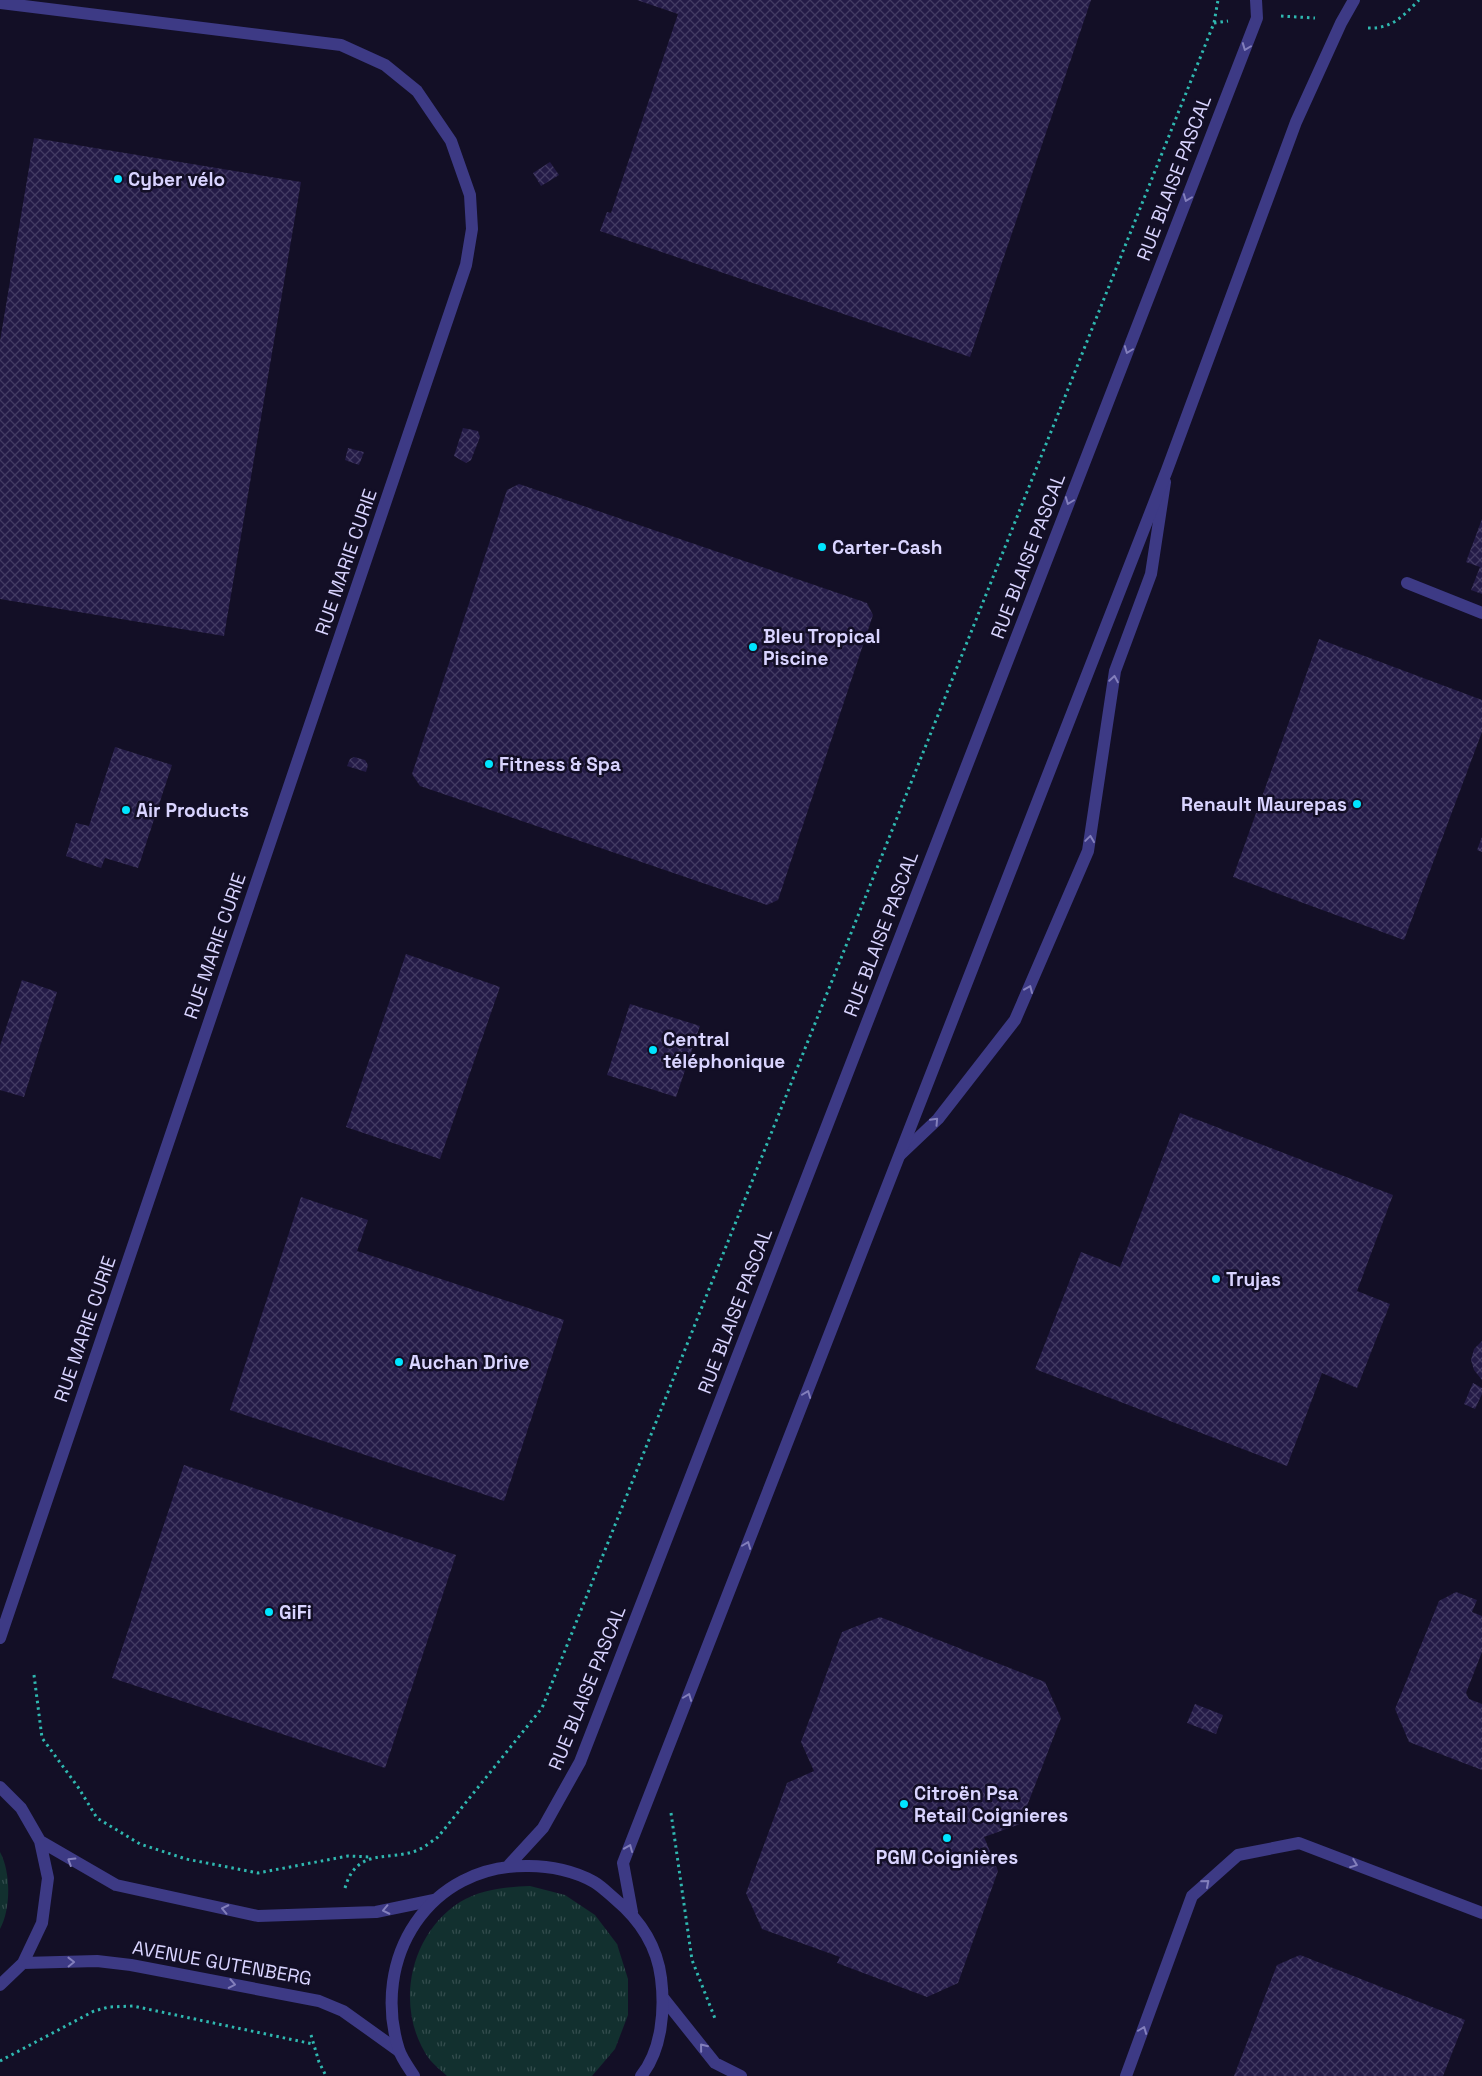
<svg xmlns="http://www.w3.org/2000/svg" width="1482" height="2076" viewBox="0 0 1482 2076" font-family="'Space Grotesk',sans-serif">
<style>
.grass{fill:url(#grass-tufts)}
.building{fill:url(#building-cross-hatch)}
.lines{fill:none;stroke-linecap:round;stroke-linejoin:round}
.path{stroke:#2fb8b0;stroke-width:3;stroke-dasharray:2.5 4;stroke-linecap:butt}
.service{stroke:#3d3a85;stroke-width:12}
.minor{stroke:#3d3a85;stroke-width:12}
.tertiary{stroke:#3d3a85;stroke-width:12}
.oneway{stroke:#837fbc}
.poi-dot{fill:#00e5ff;stroke:#130f26;stroke-width:2}
.labels{text-anchor:middle;dominant-baseline:central;stroke-width:5;stroke-linejoin:round;paint-order:stroke}
.street-label{font-size:19px;fill:#d9d4ff;stroke:#130f26}
.poi-label{font-size:19px;font-weight:bold;fill:#d9d4ff;stroke:#130f26;text-anchor:start}
</style>
<defs>
<pattern id="grass-tufts" width="24" height="20" patternUnits="userSpaceOnUse" patternTransform="scale(1.25)"><rect width="24" height="20" fill="#12302f"/><path d="M3 7l-1-3M5 7V3M7 7l1-3M15 17l-1-3M17 17v-4M19 17l1-3" fill="none" stroke="#344d4e"/></pattern>
<pattern id="building-cross-hatch" width="8" height="8" patternUnits="userSpaceOnUse" patternTransform="scale(1.25)"><rect width="8" height="8" fill="#241b47"/><path d="M0 0l8 8M0 8l8-8" fill="none" stroke="#433b63"/></pattern>
</defs>
<rect width="100%" height="100%" fill="#130f26"/>
<path class="grass" d="M 0,1852 C 11,1872 11,1909 0,1929 Z
M 530,1886 L 565,1895 L 595,1915 L 617,1944 L 628,1979 L 628,2015 L 615,2049 L 592,2076 L 447,2076 C 442,2071 435,2066 430,2060 C 394,2011 408,1935 460,1902 C 482,1889 505,1887 530,1886 Z"/>
<path class="building" d="M 637,0 L 1091,0 L 970,357 L 600,231 L 607,212 L 611,213 L 678,14 Z
M 34,138 L 301,182 L 224,636 L 0,599 L 0,341 Z
M 550,162 L 559,175 L 541,186 L 533,173 Z
M 463,428 L 478,431 L 480,437 L 471,460 L 466,463 L 454,456 Z
M 348,448 L 364,452 L 359,465 L 345,460 Z
M 519,484 L 867,603 L 873,615 L 778,900 L 767,905 L 420,786 L 412,774 L 507,490 Z
M 1482,519 L 1482,594 L 1471,590 L 1480,567 L 1466,562 Z
M 1319,639 L 1482,700 L 1482,732 L 1404,940 L 1233,877 Z
M 115,747 L 172,765 L 138,868 L 105,858 L 101,868 L 66,856 L 76,823 L 89,826 Z
M 354,757 L 365,760 L 368,765 L 366,772 L 347,766 L 350,759 Z
M 1482,837 L 1482,852 L 1477,850 Z
M 406,954 L 500,987 L 440,1159 L 346,1127 Z
M 22,980 L 57,992 L 24,1097 L 0,1090 L 0,1046 Z
M 630,1004 L 700,1026 L 676,1097 L 607,1075 Z
M 1180,1113 L 1393,1195 L 1357,1291 L 1390,1304 L 1357,1388 L 1322,1373 L 1287,1466 L 1035,1369 L 1081,1252 L 1120,1267 Z
M 301,1197 L 368,1220 L 357,1251 L 564,1320 L 504,1501 L 230,1410 Z
M 1482,1341 L 1482,1380 L 1474,1370 L 1471,1360 L 1474,1349 Z
M 1473,1383 L 1482,1388 L 1482,1394 L 1475,1409 L 1464,1404 Z
M 184,1465 L 456,1555 L 385,1768 L 112,1678 Z
M 1456,1592 L 1477,1600 L 1472,1612 L 1482,1616 L 1482,1652 L 1466,1693 L 1469,1699 L 1482,1704 L 1482,1770 L 1409,1742 L 1395,1709 L 1439,1601 Z
M 880,1617 L 1045,1682 L 1061,1718 L 1020,1824 L 984,1837 L 998,1871 L 958,1983 L 927,1997 L 837,1963 L 840,1957 L 762,1929 L 746,1893 L 787,1783 L 814,1771 L 801,1742 L 842,1632 Z
M 1195,1704 L 1223,1715 L 1216,1734 L 1187,1723 Z
M 1300,1955 L 1465,2020 L 1443,2076 L 1234,2076 L 1277,1965 Z"/>
<g class="lines">
<path class="path" d="M 1281,16 L 1315,18
M 1214,23 L 1228,21
M 1368,28 C 1392,29 1403,16 1419,0
M 34,1675 L 42,1738 L 78,1787 L 97,1818 L 140,1844 L 186,1859 L 258,1873 L 348,1856 L 371,1857
M 671,1813 L 692,1960 L 716,2021
M 345,1888 C 357,1846 390,1862 418,1850 C 425,1847 432,1841 438,1837 L 542,1708 L 1214,23 L 1218,0
M 311,2035 L 319,2062 L 326,2076
M 0,2061 L 94,2011 L 109,2007 L 133,2006 L 313,2044"/>
<path class="service" d="M 1407,583 L 1482,613"/>
<path class="minor" d="M 0,3 L 341,45 L 385,65 L 417,91 L 451,141 L 470,195 L 472,229 L 466,265 L 0,1638
M 900,1155 L 938,1119 L 1015,1020 L 1088,851 L 1115,671 L 1151,574 L 1165,482
M 0,1787 L 21,1808 L 40,1841 L 48,1878 L 42,1923 L 23,1963 L 0,1985
M 40,1841 L 116,1885 L 258,1916 L 376,1912 L 434,1900
M 23,1963 L 97,1961 L 131,1965 L 319,2001 L 343,2011 L 399,2051
M 664,1999 L 715,2063 L 741,2076
M 1126,2076 L 1192,1896 L 1238,1855 L 1299,1843 L 1482,1913"/>
<path class="tertiary" d="M 509,1865 L 543,1828 L 580,1762 L 1257,18 L 1256,0
M 632,1912 L 623,1863 L 1167,470 L 1296,122 L 1341,23 L 1354,0
M 414,2076 C 409,2068 402,2059 399,2050 C 370,1958 429,1864 529,1866 C 550,1866 575,1871 594,1882 C 601,1886 608,1893 615,1899 C 639,1919 657,1946 661,1978 C 665,2010 662,2050 641,2076"/>
</g>
<defs><path id="oneway-chevron" d="M-2-3.5L2.5 0L-2 3.5" fill="none" stroke-width="1.6" stroke-linecap="round" stroke-linejoin="round" transform="scale(1.25)"/></defs>
<g class="oneway">
<use href="#oneway-chevron" transform="translate(1246 47) rotate(111)"/>
<use href="#oneway-chevron" transform="translate(1187 198) rotate(111)"/>
<use href="#oneway-chevron" transform="translate(1128 350) rotate(111)"/>
<use href="#oneway-chevron" transform="translate(1069 501) rotate(111)"/>
<use href="#oneway-chevron" transform="translate(1114 679) rotate(-81)"/>
<use href="#oneway-chevron" transform="translate(1090 839) rotate(-82)"/>
<use href="#oneway-chevron" transform="translate(1029 989) rotate(-67)"/>
<use href="#oneway-chevron" transform="translate(935 1121) rotate(-47)"/>
<use href="#oneway-chevron" transform="translate(807 1394) rotate(-69)"/>
<use href="#oneway-chevron" transform="translate(747 1545) rotate(-69)"/>
<use href="#oneway-chevron" transform="translate(688 1697) rotate(-69)"/>
<use href="#oneway-chevron" transform="translate(629 1848) rotate(-68)"/>
<use href="#oneway-chevron" transform="translate(71 1861) rotate(-148)"/>
<use href="#oneway-chevron" transform="translate(1354 1864) rotate(21)"/>
<use href="#oneway-chevron" transform="translate(1206 1883) rotate(-41)"/>
<use href="#oneway-chevron" transform="translate(225 1909) rotate(-168)"/>
<use href="#oneway-chevron" transform="translate(386 1910) rotate(168)"/>
<use href="#oneway-chevron" transform="translate(71 1962) rotate(-1)"/>
<use href="#oneway-chevron" transform="translate(232 1984) rotate(11)"/>
<use href="#oneway-chevron" transform="translate(1143 2030) rotate(-69)"/>
<use href="#oneway-chevron" transform="translate(703 2047) rotate(-129)"/>
</g>
<g class="poi-dot">
<circle cx="118" cy="179" r="5"/>
<circle cx="822" cy="547" r="5"/>
<circle cx="753" cy="647" r="5"/>
<circle cx="489" cy="764" r="5"/>
<circle cx="1357" cy="804" r="5"/>
<circle cx="126" cy="810" r="5"/>
<circle cx="653" cy="1050" r="5"/>
<circle cx="1216" cy="1279" r="5"/>
<circle cx="399" cy="1362" r="5"/>
<circle cx="269" cy="1612" r="5"/>
<circle cx="904" cy="1804" r="5"/>
<circle cx="947" cy="1838" r="5"/>
</g>
<g class="labels">
<g class="street-label">
<text transform="translate(1174 178) rotate(-69)">RUE BLAISE PASCAL</text>
<text transform="translate(1028 556) rotate(-69)">RUE BLAISE PASCAL</text>
<text transform="translate(346 562) rotate(-71)">RUE MARIE CURIE</text>
<text transform="translate(881 934) rotate(-69)">RUE BLAISE PASCAL</text>
<text transform="translate(215 946) rotate(-71)">RUE MARIE CURIE</text>
<text transform="translate(735 1311) rotate(-69)">RUE BLAISE PASCAL</text>
<text transform="translate(85 1329) rotate(-71)">RUE MARIE CURIE</text>
<text transform="translate(587 1688) rotate(-68)">RUE BLAISE PASCAL</text>
<text transform="translate(222 1963) rotate(10)">AVENUE GUTENBERG</text>
</g>
<g class="poi-label">
<text x="128" y="179">Cyber vélo</text>
<text x="832" y="547">Carter-Cash</text>
<text x="763" y="636">Bleu Tropical<tspan x="763" dy="22">Piscine</tspan></text>
<text x="499" y="764">Fitness &amp; Spa</text>
<text x="1347" y="804" text-anchor="end">Renault Maurepas</text>
<text x="136" y="810">Air Products</text>
<text x="663" y="1039">Central<tspan x="663" dy="22">téléphonique</tspan></text>
<text x="1226" y="1279">Trujas</text>
<text x="409" y="1362">Auchan Drive</text>
<text x="279" y="1612">GiFi</text>
<text x="914" y="1793">Citroën Psa<tspan x="914" dy="22">Retail Coignieres</tspan></text>
<text x="947" y="1857" text-anchor="middle">PGM Coignières</text>
</g>
</g>
</svg>
